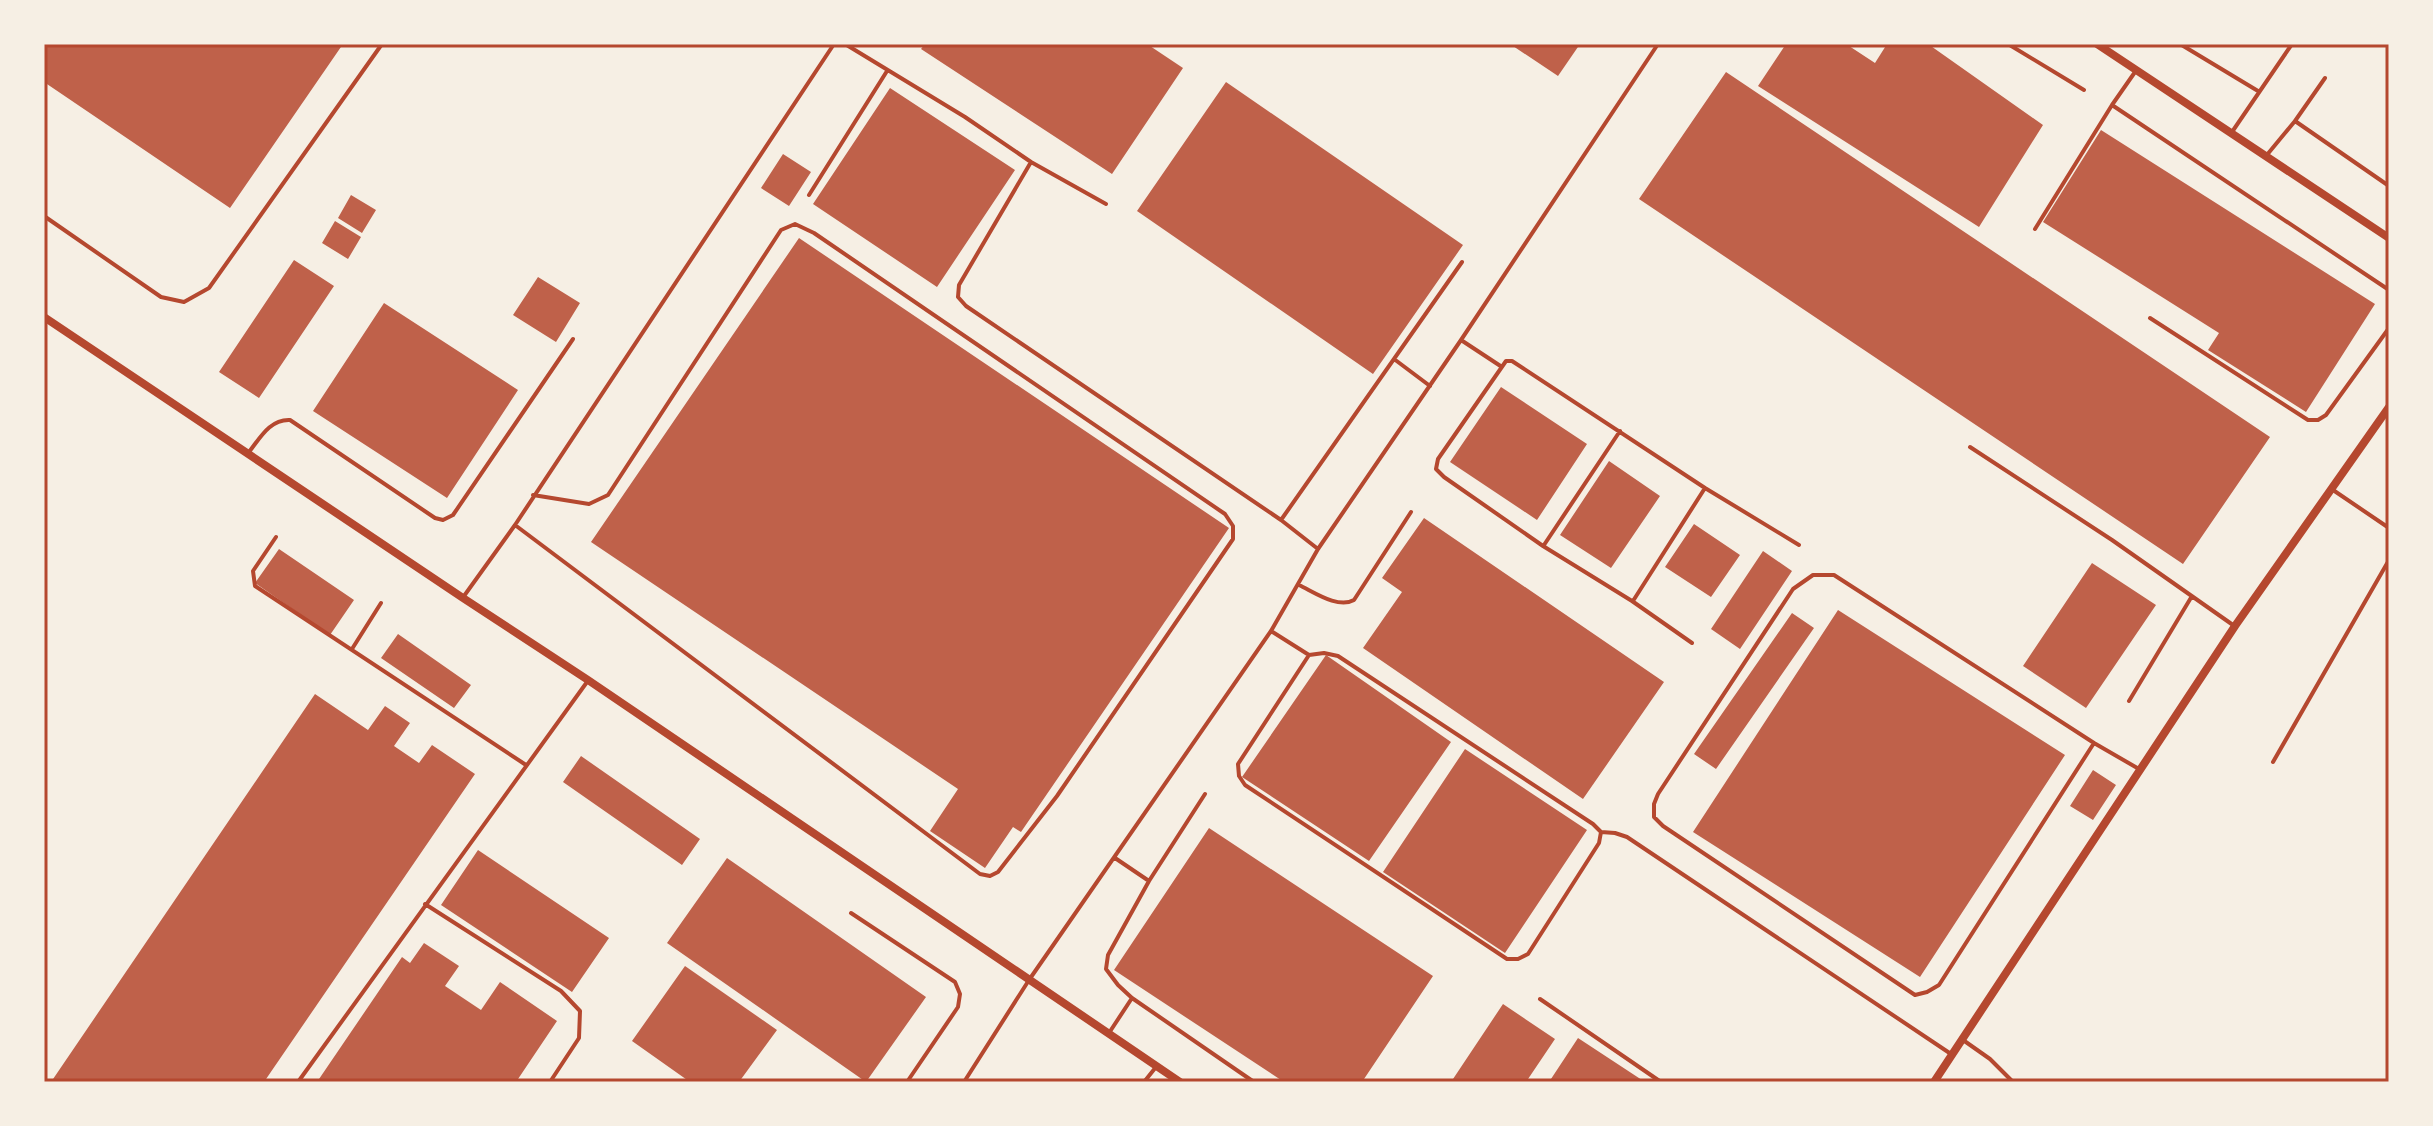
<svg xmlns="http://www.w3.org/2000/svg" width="2433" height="1126" viewBox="0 0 2433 1126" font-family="Mulish,sans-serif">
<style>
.building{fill:#bf614a}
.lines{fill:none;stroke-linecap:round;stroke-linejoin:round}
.service{stroke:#b5482f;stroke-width:4}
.minor{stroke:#b5482f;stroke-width:8}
.neatline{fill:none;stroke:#b5482f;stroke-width:3}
</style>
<rect width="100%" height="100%" fill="#f6efe4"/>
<path class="building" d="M 44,44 L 343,44 L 230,208 L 44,82 Z
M 925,44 L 1147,44 L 1183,68 L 1112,174 L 921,49 Z
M 1510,44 L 1580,44 L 1558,76 Z
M 1786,44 L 1846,44 L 1875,63 L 1887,44 L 1928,44 L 2043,125 L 1979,227 L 1758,86 Z
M 1726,72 L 2270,437 L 2183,564 L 1639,199 Z
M 1226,82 L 1463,245 L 1373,374 L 1137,211 Z
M 890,88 L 1015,170 L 937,287 L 813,204 Z
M 2101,130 L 2375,304 L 2306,412 L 2208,350 L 2219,333 L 2043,222 Z
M 783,154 L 811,172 L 789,206 L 761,188 Z
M 351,195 L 376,210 L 362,233 L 338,218 Z
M 335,221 L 361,237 L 348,259 L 322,243 Z
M 799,238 L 1229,528 L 1021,832 L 1013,827 L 985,868 L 930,831 L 958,789 L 591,542 Z
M 294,260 L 334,286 L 259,398 L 219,372 Z
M 538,277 L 580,303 L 556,342 L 513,315 Z
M 384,303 L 518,390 L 447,498 L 313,411 Z
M 1501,387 L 1587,444 L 1537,520 L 1450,462 Z
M 1609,461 L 1660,496 L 1611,568 L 1560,535 Z
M 1424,518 L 1664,682 L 1583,799 L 1363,648 L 1402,592 L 1382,578 Z
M 1694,524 L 1740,555 L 1711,597 L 1665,567 Z
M 279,549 L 354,600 L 330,635 L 255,583 Z
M 1763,551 L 1792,571 L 1740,649 L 1711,629 Z
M 2092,563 L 2156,605 L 2086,708 L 2023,666 Z
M 1838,610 L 2065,755 L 1920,977 L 1693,832 Z
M 1792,613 L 1814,628 L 1716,769 L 1694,754 Z
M 398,634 L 471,685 L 454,708 L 381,658 Z
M 1326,655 L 1451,742 L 1369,861 L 1242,777 Z
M 315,694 L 368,730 L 385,706 L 410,723 L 394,746 L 419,763 L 432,745 L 475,774 L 264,1082 L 51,1082 Z
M 1465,749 L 1587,830 L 1505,953 L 1383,872 Z
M 581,756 L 700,839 L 682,865 L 563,782 Z
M 2093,770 L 2116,785 L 2093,820 L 2070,806 Z
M 1209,828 L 1433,976 L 1362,1082 L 1284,1082 L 1114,970 Z
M 478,850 L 609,938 L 572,992 L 441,905 Z
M 727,858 L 926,997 L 866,1082 L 667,943 Z
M 424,943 L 459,966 L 445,986 L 481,1010 L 500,982 L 557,1021 L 516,1082 L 317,1082 L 402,957 L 410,963 Z
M 685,966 L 777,1030 L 739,1082 L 690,1082 L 632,1041 Z
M 1503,1004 L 1555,1039 L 1526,1082 L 1451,1082 Z
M 1578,1038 L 1645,1082 L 1549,1082 Z"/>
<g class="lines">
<path class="service" d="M 845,44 L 965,117 L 1031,162 L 1106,204
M 2008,44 L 2084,90
M 2180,44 L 2258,91
M 2112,105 L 2389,290
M 2295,121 L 2325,78
M 2232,132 L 2292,44
M 2266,156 L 2295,121 L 2389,186
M 1031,162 L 959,285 L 958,297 L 966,306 L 1281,520 L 1318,549
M 809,195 L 887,71
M 44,216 L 161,297 L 184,302 L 209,288 L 382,44
M 2035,229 L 2112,105 L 2135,72
M 2150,318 L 2308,420 L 2318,420 L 2326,415 L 2389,328
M 1461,340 L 1502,367
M 1394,359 L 1430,386
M 1970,447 L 2112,540 L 2233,625
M 249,452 C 260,438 270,419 290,420 L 435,518 L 443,520 L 453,515 L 573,339
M 2333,490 L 2389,528
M 1281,520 L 1462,262
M 515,525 L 980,874 L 990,876 L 998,872 L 1057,796 L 1233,539 L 1233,526 L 1225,514 L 814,233 L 795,224 L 781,230 L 608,495 L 589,504 L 533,495
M 276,537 L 253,571 L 255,586 L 526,765
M 1544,545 L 1620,431
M 1299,585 C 1314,592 1338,609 1354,600 L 1411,512
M 464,596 L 515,525 L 834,44
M 1633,601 L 1705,488
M 1271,631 L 1309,655 L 1238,764 L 1239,776 L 1245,785 L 1507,959 L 1518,959 L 1528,954 L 1599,843 L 1601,832 L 1593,824 L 1338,656 L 1324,653 L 1309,655
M 1692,643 L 1632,601 L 1543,546 L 1444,477 L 1436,469 L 1438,459 L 1506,361 L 1512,361 L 1705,488 L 1799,545
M 352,649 L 381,603
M 2129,701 L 2192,596
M 2094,743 L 1939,985 L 1927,992 L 1915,995 L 1663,826 L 1654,817 L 1654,804 L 1658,794 L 1793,589 L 1813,575 L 1834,575 L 2094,743 L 2139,769
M 2273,762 L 2389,560
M 1601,832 L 1615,833 L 1627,837 L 1951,1054
M 1115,858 L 1149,881
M 425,904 L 561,991 L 580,1011 L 579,1038 L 550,1082
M 851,913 L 955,982 L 960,994 L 958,1007 L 907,1082
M 1132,998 L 1254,1082
M 1540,999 L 1661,1082
M 1109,1033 L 1132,998 L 1118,985 L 1106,969 L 1108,955 L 1149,881 L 1205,794
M 1963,1040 L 1990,1059 L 2013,1082
M 298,1082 L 587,682
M 964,1082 L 1029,980 L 1271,631 L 1318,549 L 1461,340 L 1658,44
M 1144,1082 L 1156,1067"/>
<path class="minor" d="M 2097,44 L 2389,238
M 44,317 L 463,598 L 588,680 L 1180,1082
M 1934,1082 L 2235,626 L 2389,407"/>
</g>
<rect width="2433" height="1126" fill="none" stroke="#f6efe4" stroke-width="92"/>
<rect x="46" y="46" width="2341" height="1034" class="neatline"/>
</svg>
